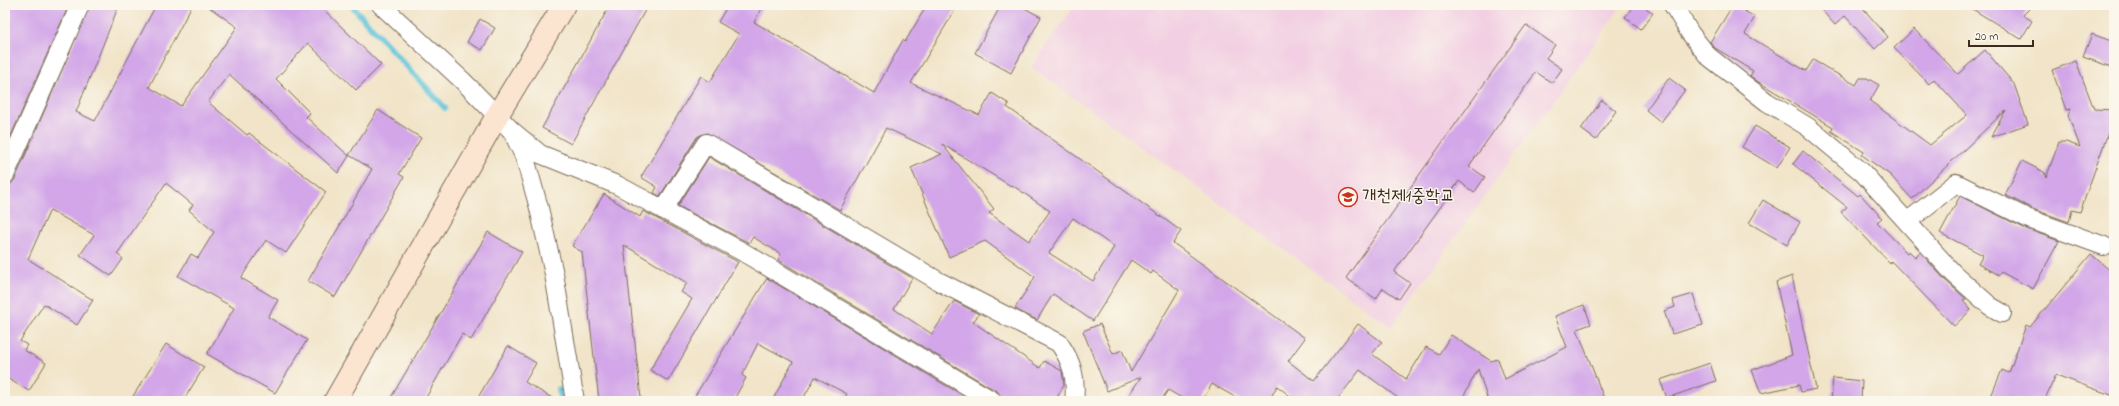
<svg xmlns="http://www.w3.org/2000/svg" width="2119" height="406" viewBox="0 0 2119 406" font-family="'Indie Flower','Poor Story',sans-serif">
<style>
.built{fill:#f2cfe2}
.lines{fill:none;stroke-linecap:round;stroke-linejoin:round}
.stream{stroke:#5ec5da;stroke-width:6}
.building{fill:#d2a6e8;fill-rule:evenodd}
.minor-casing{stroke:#7b6b5a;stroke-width:20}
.secondary-casing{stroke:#7b6b5a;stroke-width:24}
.minor{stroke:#fff;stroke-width:18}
.secondary{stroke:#fce5d0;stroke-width:22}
.labels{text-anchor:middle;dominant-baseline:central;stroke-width:3;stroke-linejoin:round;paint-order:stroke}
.poi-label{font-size:18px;fill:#3b2a1e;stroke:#fbf7ec;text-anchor:start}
</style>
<rect width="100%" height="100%" fill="#fbf7ec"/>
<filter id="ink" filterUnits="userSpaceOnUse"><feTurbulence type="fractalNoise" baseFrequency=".025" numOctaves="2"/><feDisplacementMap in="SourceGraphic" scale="8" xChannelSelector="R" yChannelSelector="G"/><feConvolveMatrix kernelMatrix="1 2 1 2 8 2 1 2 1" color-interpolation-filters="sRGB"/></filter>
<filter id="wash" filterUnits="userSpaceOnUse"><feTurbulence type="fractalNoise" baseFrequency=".012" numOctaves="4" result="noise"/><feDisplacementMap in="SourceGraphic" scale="16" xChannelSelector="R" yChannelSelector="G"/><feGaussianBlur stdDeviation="0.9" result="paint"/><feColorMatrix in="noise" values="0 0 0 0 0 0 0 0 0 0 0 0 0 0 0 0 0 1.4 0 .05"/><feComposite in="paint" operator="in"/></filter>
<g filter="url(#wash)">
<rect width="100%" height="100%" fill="#f1e4c8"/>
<path class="built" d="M 1075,5 L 1622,5 L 1391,327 L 1031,67 Z"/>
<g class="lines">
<path class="stream" d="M 351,5 L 445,108
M 559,389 L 561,401"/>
</g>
<g id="blocks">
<path class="building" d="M 5,5 L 69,5 L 5,149 Z
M 90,5 L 119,5 L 76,112 L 95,121 L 156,5 L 192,5 L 149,87 L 181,106 L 237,27 L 206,5 L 319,5 L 381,65 L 356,90 L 308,43 L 276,79 L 310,113 L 306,117 L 349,156 L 338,173 L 229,74 L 208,102 L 247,135 L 249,133 L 326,192 L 286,253 L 266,240 L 241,278 L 278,300 L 268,317 L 307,340 L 275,393 L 207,354 L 234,308 L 178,276 L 191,254 L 198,258 L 214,232 L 189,210 L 193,205 L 166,183 L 117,254 L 123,259 L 111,276 L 80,255 L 94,235 L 50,210 L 28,259 L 93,300 L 77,325 L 44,304 L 20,341 L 27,345 L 24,350 L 46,363 L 29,391 L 5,377 L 5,185 L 11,184 L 15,179 Z
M 610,5 L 648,5 L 571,144 L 542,128 Z
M 728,5 L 764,5 L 754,22 L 874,93 L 903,40 L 905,42 L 927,5 L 958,5 L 911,83 L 979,115 L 992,93 L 1009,104 L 1007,107 L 1181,231 L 1173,243 L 1305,338 L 1288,361 L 1314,381 L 1358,324 L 1382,342 L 1372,354 L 1406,379 L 1426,347 L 1439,354 L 1451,335 L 1491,361 L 1498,359 L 1505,379 L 1567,347 L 1555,316 L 1584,305 L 1591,324 L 1577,329 L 1605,401 L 1488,401 L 1478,369 L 1461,401 L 1402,401 L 1360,370 L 1336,401 L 1297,401 L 1277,386 L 1269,401 L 1242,401 L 1212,384 L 1202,401 L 1187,401 L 1168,390 L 1161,401 L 1125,401 L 1141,377 L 1107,391 L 1083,331 L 1100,324 L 1113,354 L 1122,350 L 1131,372 L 1179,290 L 1153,271 L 1151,274 L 1131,260 L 1093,321 L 1053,294 L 1037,320 L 1019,311 L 1015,308 L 1035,277 L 985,241 L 949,257 L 911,168 L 942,154 L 886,128 L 840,210 L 707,133 L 697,137 L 660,196 L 654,193 L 657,187 L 641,177 L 701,76 L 710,82 L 739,34 L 718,22 ZM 942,144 L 1011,186 L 1012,185 L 1050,211 L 1029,241 L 989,213 L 994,209 ZM 1073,218 L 1114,247 L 1093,281 L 1049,253 Z
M 1001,5 L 1019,5 L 1041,17 L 1011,73 L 975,53 Z
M 1634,5 L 1642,5 L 1653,13 L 1641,29 L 1625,17 Z
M 1733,5 L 1755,17 L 1745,34 L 1806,71 L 1813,60 L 1856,85 L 1860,78 L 1867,78 L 1879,85 L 1870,101 L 1930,145 L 1967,115 L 1934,79 L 1929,84 L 1894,48 L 1914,29 L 1958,74 L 1985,50 L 2014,84 L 2028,124 L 1991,137 L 2006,110 L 1912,199 L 1890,175 L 1862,155 L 1864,152 L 1831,131 L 1833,127 L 1757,81 L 1750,76 L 1753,71 L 1715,48 L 1710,42 Z
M 1817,5 L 1860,5 L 1888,37 L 1875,49 L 1845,16 L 1835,25 Z
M 1966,5 L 2033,5 L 2023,15 L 2032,21 L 2021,39 Z
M 480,19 L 495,28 L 482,50 L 467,42 Z
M 1526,25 L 1555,45 L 1546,58 L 1562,69 L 1552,83 L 1536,72 L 1469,166 L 1485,177 L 1474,193 L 1459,181 L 1394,272 L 1410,283 L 1399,299 L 1383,288 L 1376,299 L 1346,278 Z
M 2092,34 L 2114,42 L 2114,68 L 2083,57 Z
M 2076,61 L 2094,109 L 2114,110 L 2114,134 L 2108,133 L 2080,212 L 2072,210 L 2069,222 L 2033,209 L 2005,195 L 2022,161 L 2044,172 L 2046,178 L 2059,142 L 2066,142 L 2080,147 L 2068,115 L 2071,109 L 2066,110 L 2052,70 Z
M 1669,78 L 1685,90 L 1661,122 L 1646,110 Z
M 1602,100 L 1616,111 L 1596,140 L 1581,129 Z
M 378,110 L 421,138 L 399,174 L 404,177 L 335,297 L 308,281 L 372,169 L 349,155 Z
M 1755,126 L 1790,147 L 1777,168 L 1742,147 Z
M 1803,151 L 1858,196 L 1860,194 L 1882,218 L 1877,222 L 1907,253 L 1909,251 L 1915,257 L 1920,252 L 1945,280 L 1966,299 L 1963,301 L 1971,310 L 1954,326 L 1891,261 L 1890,263 L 1841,212 L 1847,207 L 1793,164 Z
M 709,157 L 912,278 L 894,309 L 932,334 L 954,301 L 979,314 L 973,322 L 1040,368 L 1044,361 L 1062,371 L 1064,385 L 1055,401 L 1003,401 L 998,392 L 778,260 L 781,254 L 753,237 L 749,243 L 678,206 Z
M 604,194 L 640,217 L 643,211 L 738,262 L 668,381 L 650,370 L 692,299 L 681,292 L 687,283 L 624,245 L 641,398 L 610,401 L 599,401 L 582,252 L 572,246 Z
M 1960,196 L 2024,228 L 2059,241 L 2033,289 L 2001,272 L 1999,275 L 1978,264 L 1983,255 L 1940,233 Z
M 1763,200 L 1800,222 L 1787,245 L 1749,223 Z
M 488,232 L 522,252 L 471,340 L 462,334 L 424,401 L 389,401 Z
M 2091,254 L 2114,274 L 2114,396 L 2056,375 L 2044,401 L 1989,401 L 2002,370 L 2009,373 L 2026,325 L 2030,327 Z
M 1792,276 L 1816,389 L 1801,392 L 1799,385 L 1761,393 L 1752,370 L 1792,355 L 1776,282 Z
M 767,278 L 972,401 L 843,401 L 847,394 L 815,377 L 802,401 L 772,401 L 793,362 L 758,343 L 742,375 L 746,378 L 733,401 L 704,401 L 695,396 Z
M 1693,294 L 1703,325 L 1672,334 L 1664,311 L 1675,307 L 1673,300 Z
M 166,344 L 204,367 L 183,401 L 130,401 Z
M 508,346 L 536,363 L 525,382 L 557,401 L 476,401 Z
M 1710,363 L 1716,381 L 1667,398 L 1660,380 Z
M 1833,378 L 1862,381 L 1861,401 L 1831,401 Z"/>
</g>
</g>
<g filter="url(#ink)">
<use href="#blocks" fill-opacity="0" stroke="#7b6b5a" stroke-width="1"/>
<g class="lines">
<g class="minor-casing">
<path id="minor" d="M 381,5 L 463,81 L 512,131 L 525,158 L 539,208 L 554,274 L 575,401
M 1673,5 L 1690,33 L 1708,56 L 1767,102 L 1808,127 L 1862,172 L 1953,273 L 1990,306 L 2002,313
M 512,131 L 540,154 L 617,185 L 743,252 L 993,401
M 5,175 L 80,5
M 663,210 L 706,143 L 940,282 L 1059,343 C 1072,362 1077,378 1074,401
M 1908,221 L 1956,183 L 2029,219 L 2104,246"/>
</g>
<g class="secondary-casing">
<path id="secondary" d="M 335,401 L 498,114 L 564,5"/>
</g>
<use href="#minor" class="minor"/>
<use href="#secondary" class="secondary"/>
</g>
</g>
<defs>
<g id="school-ring" transform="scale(1)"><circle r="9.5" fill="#fbf7ec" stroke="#c8321e" stroke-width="1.5"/><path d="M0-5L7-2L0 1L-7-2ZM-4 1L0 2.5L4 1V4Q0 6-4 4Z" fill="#c8321e"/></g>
</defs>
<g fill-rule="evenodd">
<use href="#school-ring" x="1348" y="197"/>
</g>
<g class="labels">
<g class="poi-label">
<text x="1362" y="197">개천제1중학교</text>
</g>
</g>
<rect width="2119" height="406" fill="none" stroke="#fbf7ec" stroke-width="20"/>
<path d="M1969 40v6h64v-6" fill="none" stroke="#3b2a1e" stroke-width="2"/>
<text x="1975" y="40" font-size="12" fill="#3b2a1e" stroke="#fbf7ec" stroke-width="3" paint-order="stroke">20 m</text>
</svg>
